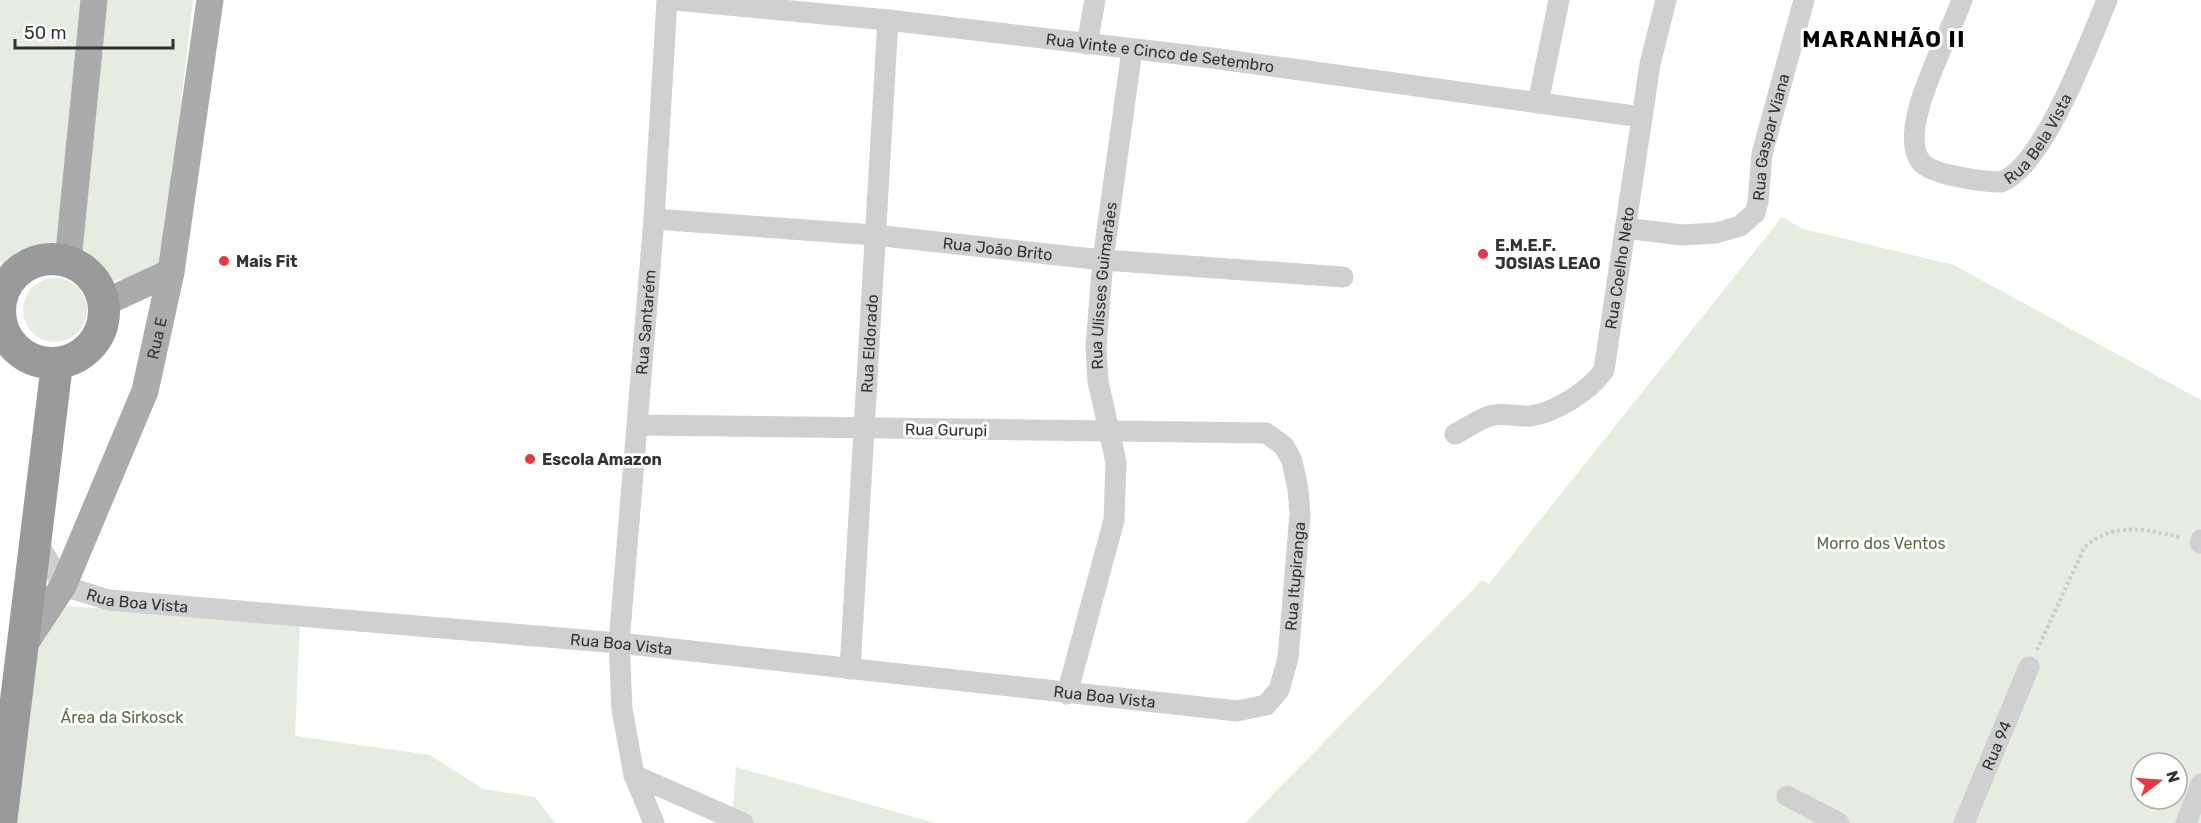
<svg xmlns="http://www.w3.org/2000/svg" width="2201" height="823" viewBox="0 0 2201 823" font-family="Rubik,sans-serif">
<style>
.green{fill:#e6ecdf;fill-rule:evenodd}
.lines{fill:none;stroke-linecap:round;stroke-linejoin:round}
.path{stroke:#cdcdcd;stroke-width:4;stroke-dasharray:3 3;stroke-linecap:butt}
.minor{stroke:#d0d0d0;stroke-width:21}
.major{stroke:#ababab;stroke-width:27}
.highway{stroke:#9a9a9a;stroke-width:32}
.poi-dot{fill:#e63946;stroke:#fff;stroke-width:2}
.labels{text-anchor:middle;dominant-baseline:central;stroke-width:6;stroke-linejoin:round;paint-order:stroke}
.street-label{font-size:16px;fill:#333;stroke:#fff}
.poi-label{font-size:16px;font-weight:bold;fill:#333;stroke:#fff;text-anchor:start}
.park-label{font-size:16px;fill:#56703f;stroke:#fff}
.district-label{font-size:22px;font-weight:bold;letter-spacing:1.5px;fill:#000;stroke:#fff}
</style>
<rect width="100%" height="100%" fill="#fff"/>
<path class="green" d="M 0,0 L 84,0 L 56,242 L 13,273 L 0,262 Z
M 102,0 L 193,0 L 162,263 L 128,279 L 96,282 L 83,269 L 68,261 Z
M 1782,217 L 1803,229 L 1954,265 L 2201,400 L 2201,823 L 1245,823 L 1482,580 L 1489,584 ZM 2141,763 L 2177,763 L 2177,799 L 2141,799 Z
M23 310a32 32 0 1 1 64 0a32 32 0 1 1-64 0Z
M 27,603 L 300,623 L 295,736 L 430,755 L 483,789 L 535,797 L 555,823 L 1,823 Z
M 736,767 L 935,823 L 732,823 Z"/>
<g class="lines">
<path class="path" d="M 2037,650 L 2084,548 C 2112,521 2149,529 2182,538"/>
<g class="minor">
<path id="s1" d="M 675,0 L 888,20 L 1212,58 L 1642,117"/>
<path id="s2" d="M 1962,0 C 1950,36 1894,132 1922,163 C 1933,175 1984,182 2001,182 C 2044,166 2089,43 2107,0"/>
<path d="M 1087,44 L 1095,0"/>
<path d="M 1538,103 L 1559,0"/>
<path id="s3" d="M 654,219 L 874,235 L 1103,260 L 1343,277"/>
<path id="s4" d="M 1625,228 L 1682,235 L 1716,233 L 1740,226 L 1755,213 L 1758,202 L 1762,154 L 1804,0"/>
<path id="s5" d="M 1455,434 C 1467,428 1480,418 1493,415 C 1505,413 1518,417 1530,416 C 1555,413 1591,390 1604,370 L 1650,64 L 1666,0"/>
<path id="s6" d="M 35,538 L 63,586 L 109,600 L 619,643 L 1237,711 L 1266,705 L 1279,690 L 1288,658 L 1300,514 L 1298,489 L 1292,461 L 1284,446 L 1266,433 L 638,425"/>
<path d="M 2200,543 L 2201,540"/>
<path id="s7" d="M 850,669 L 888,20"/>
<path id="s8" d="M 1067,694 L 1114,520 L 1116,462 L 1098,381 L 1096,346 L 1103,260 L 1132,50"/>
<path d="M 634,775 L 743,823"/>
<path d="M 1787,796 L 1839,823"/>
<path id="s9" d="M 654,823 L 634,775 L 622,709 L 619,643 L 654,219 L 667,0"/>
<path id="s10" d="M 1964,823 L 2029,667"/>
<path d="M 2186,823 L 2201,784"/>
</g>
<g class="major">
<path d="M 68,261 L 94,0"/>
<path d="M 104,303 L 171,272"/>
<path id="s11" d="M 22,648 L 63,586 L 145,391 L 171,272 L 210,0"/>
</g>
<path class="highway" d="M0 311a52 52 0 1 1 104 0a52 52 0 1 1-104 0Z
M 1,823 L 57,364"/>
</g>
<g class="poi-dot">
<circle cx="1483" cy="254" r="6"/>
<circle cx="224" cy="261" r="6"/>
<circle cx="530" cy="459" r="6"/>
</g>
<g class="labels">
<g class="street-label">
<text stroke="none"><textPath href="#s1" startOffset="488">Rua Vinte e Cinco de Setembro</textPath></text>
<text stroke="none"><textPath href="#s2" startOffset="314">Rua Bela Vista</textPath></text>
<text stroke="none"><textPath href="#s4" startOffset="214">Rua Gaspar Viana</textPath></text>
<text stroke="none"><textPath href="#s3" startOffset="345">Rua João Brito</textPath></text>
<text stroke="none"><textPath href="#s5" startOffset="272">Rua Coelho Neto</textPath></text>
<text stroke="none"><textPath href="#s8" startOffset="417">Rua Ulisses Guimarães</textPath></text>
<text stroke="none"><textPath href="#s9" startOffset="507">Rua Santarém</textPath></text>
<text stroke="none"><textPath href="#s11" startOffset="340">Rua E</textPath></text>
<text stroke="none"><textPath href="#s7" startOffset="326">Rua Eldorado</textPath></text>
<text transform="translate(946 430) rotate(1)">Rua Gurupi</text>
<text stroke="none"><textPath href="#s6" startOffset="1402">Rua Itupiranga</textPath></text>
<text stroke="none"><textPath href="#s6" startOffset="132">Rua Boa Vista</textPath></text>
<text stroke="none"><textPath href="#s6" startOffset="618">Rua Boa Vista</textPath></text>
<text stroke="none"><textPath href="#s6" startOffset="1104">Rua Boa Vista</textPath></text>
<text stroke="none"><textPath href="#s10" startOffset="84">Rua 94</textPath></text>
</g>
<g class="poi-label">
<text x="1495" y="245">E.M.E.F.<tspan x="1495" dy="18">JOSIAS LEAO</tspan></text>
<text x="236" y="261">Mais Fit</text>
<text x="542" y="459">Escola Amazon</text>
</g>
<g class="park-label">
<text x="1881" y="543">Morro dos Ventos</text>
<text x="122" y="717">Área da Sirkosck</text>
</g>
<g class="district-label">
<text x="1884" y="39">MARANHÃO II</text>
</g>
</g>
<g transform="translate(2159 781) rotate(73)"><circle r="28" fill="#ffffff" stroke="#adadad" stroke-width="1.5"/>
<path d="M0-4.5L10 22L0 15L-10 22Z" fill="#e63946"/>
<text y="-9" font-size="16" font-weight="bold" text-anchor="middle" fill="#333333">N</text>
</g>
<path d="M15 39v9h158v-9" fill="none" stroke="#333333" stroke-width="3"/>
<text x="24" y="39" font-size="18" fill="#333333" stroke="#ffffff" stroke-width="4.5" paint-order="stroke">50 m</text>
</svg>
